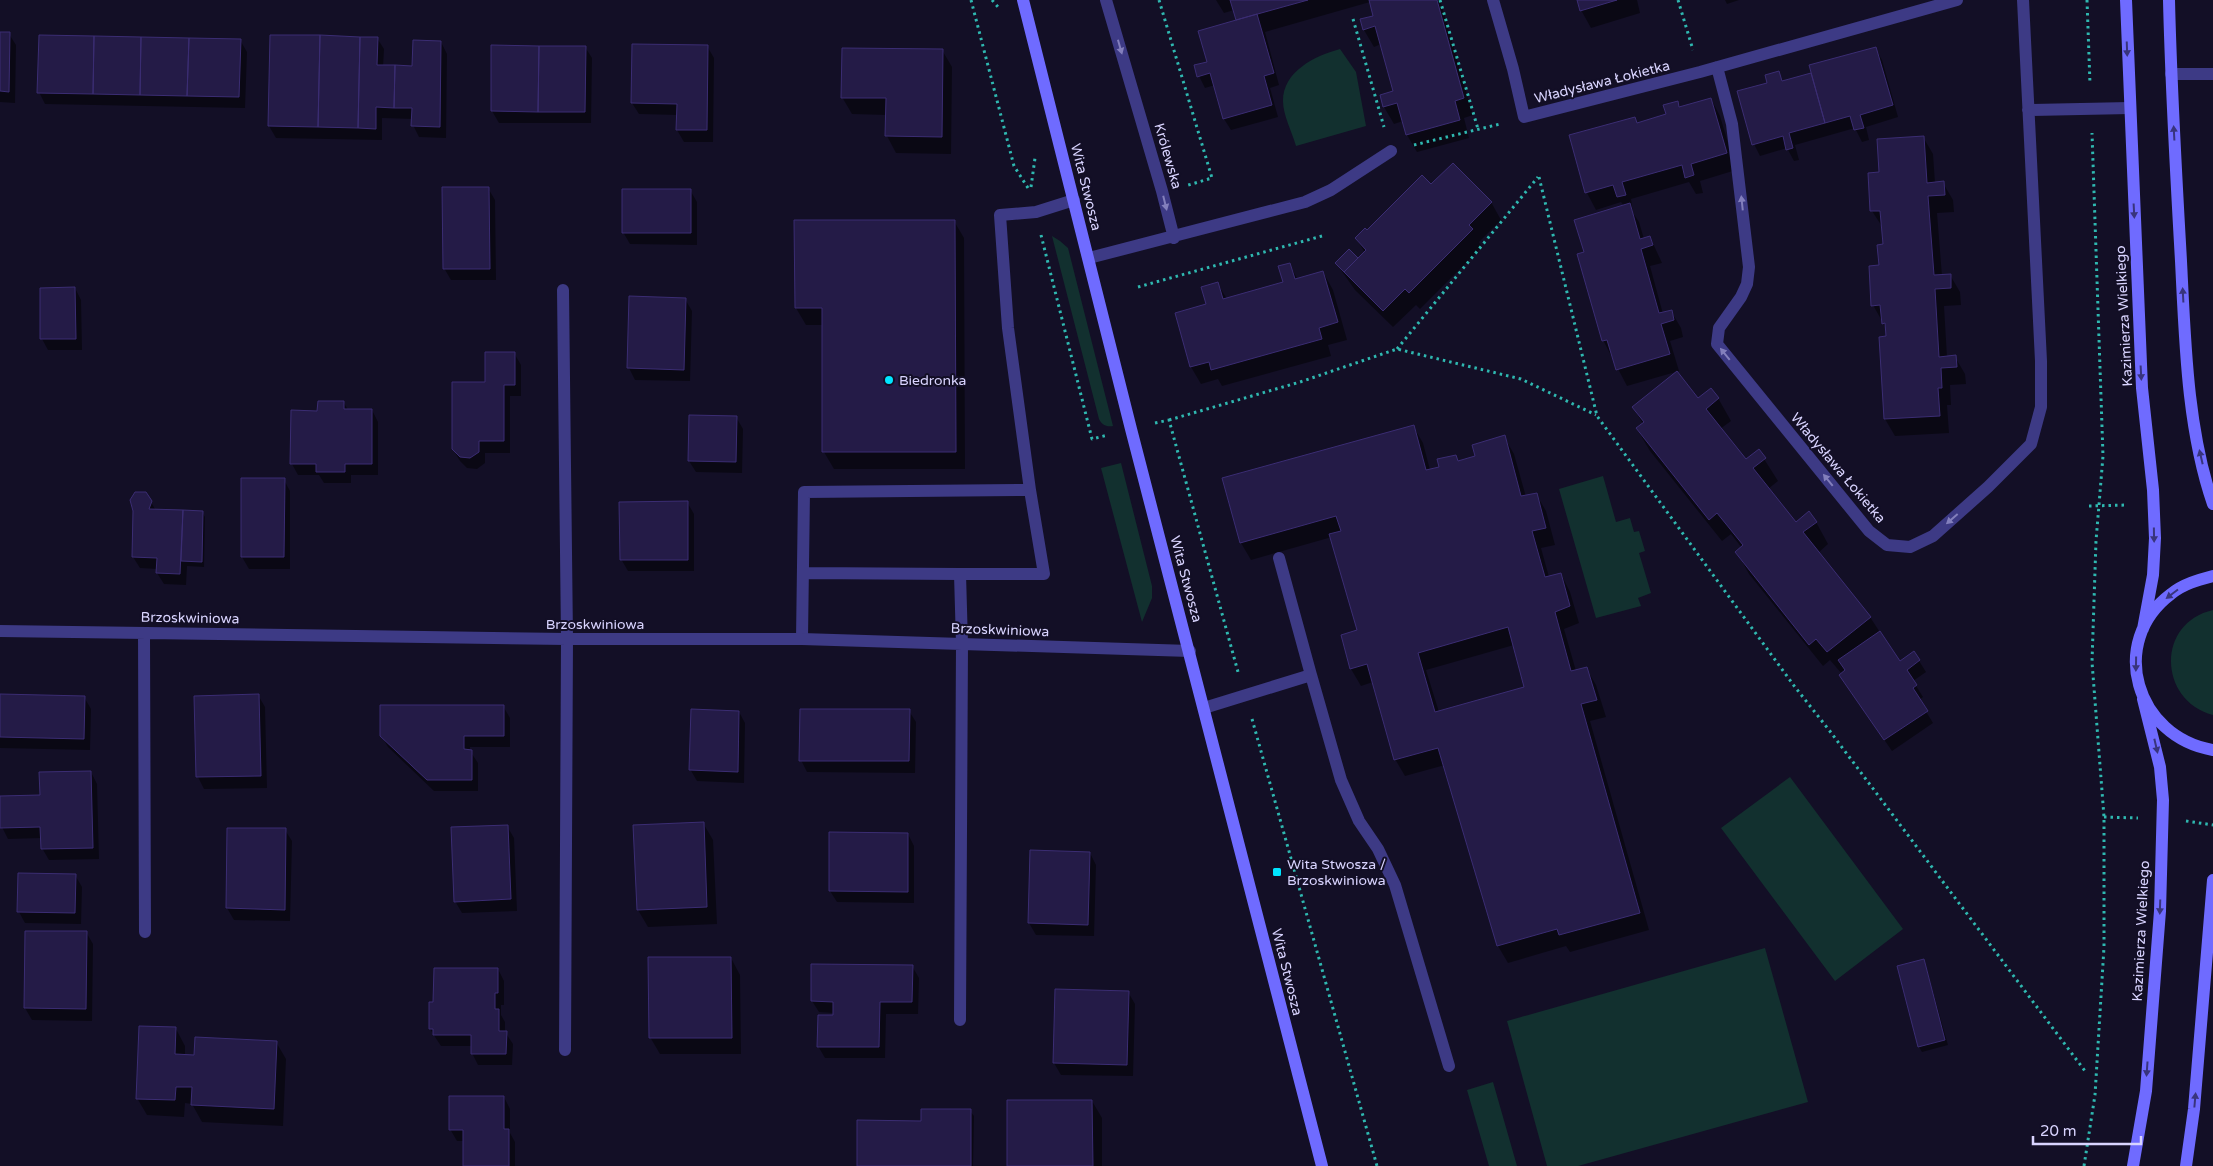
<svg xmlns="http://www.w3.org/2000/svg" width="2213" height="1166" viewBox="0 0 2213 1166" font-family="'Varela Round',sans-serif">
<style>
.green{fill:#12302f}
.shadow{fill:#0007;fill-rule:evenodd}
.building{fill:#241b47;stroke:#3b2d73;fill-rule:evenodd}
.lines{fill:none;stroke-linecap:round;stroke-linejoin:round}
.path{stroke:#2fb8b0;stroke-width:3;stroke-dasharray:2.5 4;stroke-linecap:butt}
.lane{stroke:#3d3a85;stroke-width:12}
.street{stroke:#3d3a85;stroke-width:12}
.secondary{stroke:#6f6bff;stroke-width:12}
.oneway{fill:#837fbc}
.oneway2{fill:#38347d}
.poi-dot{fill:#00e5ff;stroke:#130f26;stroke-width:2}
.labels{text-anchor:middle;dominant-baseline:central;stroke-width:4;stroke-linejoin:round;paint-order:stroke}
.street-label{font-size:14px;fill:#d9d4ff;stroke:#130f26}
.poi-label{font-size:14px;fill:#d9d4ff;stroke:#130f26;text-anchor:start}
</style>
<rect width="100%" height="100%" fill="#130f26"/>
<path class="green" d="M 1340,49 L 1356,72 L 1366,126 L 1296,146 C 1292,132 1283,115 1283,101 C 1283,71 1315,56 1340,49 Z
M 1052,236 L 1060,241 L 1068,248 L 1113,426 C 1106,427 1102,425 1099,419 Z
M 1121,463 L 1152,586 L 1152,598 L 1142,622 L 1101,468 Z
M 1603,476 L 1616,522 L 1630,518 L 1634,532 L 1639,531 L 1645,551 L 1639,553 L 1651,593 L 1638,598 L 1641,606 L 1596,618 L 1559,489 Z
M 2213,610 L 2213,715 C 2158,700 2156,623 2213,610 Z
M 1790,777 L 1903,929 L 1835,981 L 1721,828 Z
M 1765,948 L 1808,1102 L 1578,1166 L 1547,1166 L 1507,1021 Z
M 1493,1082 L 1517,1166 L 1489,1166 L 1467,1090 Z"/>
<path class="shadow" d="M 1216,0 L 1440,0 L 1473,115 L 1464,118 L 1469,138 L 1417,152 L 1407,135 L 1403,121 L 1394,124 L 1384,107 L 1381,95 L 1394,92 L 1381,44 L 1374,47 L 1364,30 L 1374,17 L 1370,2 L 1265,32 L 1279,85 L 1270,88 L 1278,117 L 1231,130 L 1224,119 L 1215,85 L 1205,88 L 1199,76 L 1237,21 L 1234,10 L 1224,13 Z
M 1578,0 L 1637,0 L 1640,13 L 1591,28 L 1581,10 Z
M 1725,0 L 1739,0 L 1727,4 Z
M 0,33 L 9,34 L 16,45 L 15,103 L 0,102 Z
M 377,38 L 384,49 L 383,67 L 414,67 L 441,42 L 447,54 L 446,138 L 419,137 L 413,125 L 413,119 L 382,118 L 382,140 L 276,138 L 269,126 Z
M 240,40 L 247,52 L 245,108 L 45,104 L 39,92 Z
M 707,46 L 714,58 L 713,142 L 684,142 L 677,130 L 678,115 L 639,114 L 632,103 Z
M 585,47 L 592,58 L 591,123 L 499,123 L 492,111 Z
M 1875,48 L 1882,60 L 1898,117 L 1866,127 L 1869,140 L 1862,142 L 1855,128 L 1795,145 L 1799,160 L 1794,161 L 1787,148 L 1760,156 L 1754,144 L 1768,84 L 1778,73 L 1784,82 L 1813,74 Z
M 942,50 L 952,67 L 951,154 L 896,153 L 887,136 L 887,115 L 852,114 L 842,97 Z
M 1711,99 L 1720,116 L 1736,170 L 1700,181 L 1703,193 L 1696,194 L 1689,182 L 1631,199 L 1633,213 L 1639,222 L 1644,239 L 1650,237 L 1662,263 L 1650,266 L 1663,314 L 1671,311 L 1681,328 L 1683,337 L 1670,341 L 1679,371 L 1627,386 L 1603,340 L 1585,253 L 1624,206 L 1621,202 L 1596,210 L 1587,193 L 1571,136 L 1634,118 L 1637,124 L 1668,115 L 1677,102 L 1681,108 Z
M 1923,137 L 1933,154 L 1935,183 L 1943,183 L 1953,200 L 1954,212 L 1937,213 L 1942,276 L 1950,275 L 1960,292 L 1961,305 L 1944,306 L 1947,357 L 1955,357 L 1965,374 L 1966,384 L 1950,385 L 1951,405 L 1947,405 L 1949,433 L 1895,436 L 1885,419 L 1880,338 L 1887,337 L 1887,330 L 1873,305 L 1884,245 L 1883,228 L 1872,211 L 1880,174 Z
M 1431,186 L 1491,202 L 1501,220 L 1479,242 L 1482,247 L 1420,309 L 1416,305 L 1393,327 L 1355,290 L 1336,263 L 1357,259 L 1365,253 L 1356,238 Z
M 488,188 L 495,200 L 496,280 L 451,280 L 444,268 Z
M 690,190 L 697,202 L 697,245 L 630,244 L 623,232 Z
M 954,221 L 964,238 L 965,469 L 834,469 L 824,452 L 823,325 L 806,325 L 796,308 Z
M 1289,264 L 1298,280 L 1323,272 L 1333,290 L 1347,340 L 1328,345 L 1331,356 L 1222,386 L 1218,379 L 1201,384 L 1191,367 L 1176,314 L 1207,305 L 1217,283 L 1227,299 L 1284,283 Z
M 75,288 L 81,300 L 82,350 L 48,350 L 42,339 Z
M 631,297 L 685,299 L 692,311 L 690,381 L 635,380 L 629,368 Z
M 514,353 L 521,365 L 521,396 L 510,396 L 510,453 L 485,453 L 485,463 L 477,469 L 467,468 L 460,461 L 453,449 L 486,383 Z
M 1718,398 L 1731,421 L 1720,429 L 1746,461 L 1759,451 L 1778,481 L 1768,489 L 1795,523 L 1816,522 L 1828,544 L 1818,553 L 1870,617 L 1900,663 L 1914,653 L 1926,672 L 1913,681 L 1923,697 L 1919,700 L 1933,723 L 1892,751 L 1847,686 L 1842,674 L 1830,660 L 1823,666 L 1749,574 L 1737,552 L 1742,548 L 1731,534 L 1722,541 L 1650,451 L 1637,429 L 1643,424 L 1633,407 Z
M 344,403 L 348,410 L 372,410 L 378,422 L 378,475 L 351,475 L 351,483 L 324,483 L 319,475 L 298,475 L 292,464 L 318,412 Z
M 736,417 L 743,429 L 742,473 L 696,472 L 689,461 Z
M 1413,426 L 1423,443 L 1430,470 L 1441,467 L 1455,456 L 1459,462 L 1476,457 L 1504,437 L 1514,454 L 1526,497 L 1536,494 L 1546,511 L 1555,545 L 1541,548 L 1549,577 L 1561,574 L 1570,592 L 1579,623 L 1564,629 L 1576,671 L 1586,668 L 1596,685 L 1606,717 L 1590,721 L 1649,930 L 1570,952 L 1566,946 L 1508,963 L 1498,946 L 1445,765 L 1405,776 L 1395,759 L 1373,682 L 1361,686 L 1351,669 L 1342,636 L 1358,631 L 1332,537 L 1251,560 L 1241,543 ZM 1514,645 L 1526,687 L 1439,712 L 1426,670 Z
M 242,480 L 284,480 L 290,491 L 290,569 L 249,569 L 242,557 Z
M 146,493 L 156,511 L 202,512 L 205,517 L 204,567 L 187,566 L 186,585 L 164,584 L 157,573 L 157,569 L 140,568 L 133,557 Z
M 687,502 L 694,514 L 694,571 L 628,571 L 621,559 Z
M 0,695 L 84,697 L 91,709 L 90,750 L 0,748 Z
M 258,695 L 265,707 L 267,788 L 204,789 L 198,777 L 196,697 Z
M 503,706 L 510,718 L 510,747 L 470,747 L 470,751 L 478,763 L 478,791 L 434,791 L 388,747 L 381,735 Z
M 909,711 L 916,722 L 915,773 L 807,772 L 801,760 Z
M 739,712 L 745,723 L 744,783 L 697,781 L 690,769 Z
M 91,772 L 97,784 L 99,859 L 49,860 L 42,848 L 42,838 L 8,839 L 2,827 L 41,797 Z
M 703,823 L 713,840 L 717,924 L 648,927 L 638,910 Z
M 507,826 L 514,838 L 517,911 L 462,913 L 455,901 Z
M 228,829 L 285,830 L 292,841 L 290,921 L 234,920 L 227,908 Z
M 908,834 L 914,846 L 914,903 L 837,902 L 830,891 Z
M 1031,852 L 1090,853 L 1096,865 L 1094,936 L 1036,935 L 1029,923 Z
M 75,875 L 82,887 L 81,924 L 25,923 L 19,912 Z
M 86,932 L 93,944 L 92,1021 L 32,1020 L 25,1008 Z
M 731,958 L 740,975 L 741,1054 L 660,1054 L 650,1037 Z
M 1924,960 L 1948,1045 L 1922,1052 L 1919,1047 Z
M 912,966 L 919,978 L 918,1014 L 886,1014 L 885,1058 L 825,1058 L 818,1046 L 834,1013 L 819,1012 L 812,1001 Z
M 498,969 L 504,981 L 504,1005 L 501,1005 L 501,1015 L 505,1022 L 505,1032 L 513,1044 L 512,1065 L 478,1065 L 472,1053 L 472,1046 L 441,1046 L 437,1040 L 430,1029 L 435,1003 Z
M 1128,992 L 1135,1004 L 1133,1076 L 1061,1075 L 1054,1063 Z
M 176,1029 L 185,1046 L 185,1056 L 195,1056 L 276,1042 L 286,1059 L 283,1126 L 202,1122 L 192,1104 L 185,1103 L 184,1117 L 147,1115 L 137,1098 Z
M 504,1097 L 510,1109 L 510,1133 L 515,1142 L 515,1166 L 464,1166 L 464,1141 L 457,1141 L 450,1129 Z
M 1092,1101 L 1102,1118 L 1102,1166 L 1008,1166 Z
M 970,1111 L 974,1116 L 973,1166 L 858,1166 L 922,1122 Z"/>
<path class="building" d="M 1230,0 L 1308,0 L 1236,20 Z
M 1369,0 L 1437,0 L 1464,98 L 1455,101 L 1460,120 L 1406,135 L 1397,103 L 1383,107 L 1380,95 L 1393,91 L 1375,26 L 1363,30 L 1360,19 L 1373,16 Z
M 1577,0 L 1617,0 L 1580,11 Z
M 1257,14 L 1274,73 L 1264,76 L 1272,105 L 1223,119 L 1210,73 L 1197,77 L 1194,65 L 1207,62 L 1198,31 Z
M 0,32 L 10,32 L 9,92 L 0,91 Z
M 39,35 L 94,36 L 93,94 L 37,93 Z
M 270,35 L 320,35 L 318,127 L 268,126 Z
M 320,35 L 360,37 L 358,128 L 318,127 Z
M 94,36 L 141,37 L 140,95 L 93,94 Z
M 141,37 L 189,38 L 187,96 L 140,95 Z
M 360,37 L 378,37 L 377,65 L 395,65 L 394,108 L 376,107 L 376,129 L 358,128 Z
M 189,38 L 241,39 L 239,97 L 187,96 Z
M 413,40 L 441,41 L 440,127 L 411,126 L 412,108 L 394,108 L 395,65 L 412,66 Z
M 632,44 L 708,45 L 707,130 L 676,130 L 677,104 L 631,103 Z
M 491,45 L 539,46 L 538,112 L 491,111 Z
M 539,46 L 586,46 L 585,112 L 538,112 Z
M 1876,47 L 1893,105 L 1860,115 L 1864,128 L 1854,130 L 1850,116 L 1825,123 L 1809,65 Z
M 842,48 L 943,49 L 942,137 L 885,136 L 886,98 L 841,98 Z
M 1779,71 L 1782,81 L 1811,73 L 1825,123 L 1789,133 L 1793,148 L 1786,150 L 1783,136 L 1752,145 L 1737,91 L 1767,83 L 1765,75 Z
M 1711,98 L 1727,153 L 1691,164 L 1694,175 L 1685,178 L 1682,165 L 1622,182 L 1626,195 L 1617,197 L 1613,185 L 1585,193 L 1569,135 L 1635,117 L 1637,123 L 1666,114 L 1663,105 L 1678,101 L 1679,107 Z
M 1924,136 L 1927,183 L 1944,181 L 1945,195 L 1928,196 L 1934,275 L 1951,274 L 1951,288 L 1935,289 L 1939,357 L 1956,355 L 1957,367 L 1941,368 L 1942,388 L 1938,388 L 1940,416 L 1884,419 L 1879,337 L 1886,336 L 1885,323 L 1882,324 L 1880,305 L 1871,306 L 1869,266 L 1879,265 L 1877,245 L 1883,244 L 1880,211 L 1870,211 L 1868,173 L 1879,172 L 1877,139 Z
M 1453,163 L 1492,202 L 1469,225 L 1473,229 L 1409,293 L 1405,289 L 1383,311 L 1344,272 L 1366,250 L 1355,238 L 1365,228 L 1367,230 L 1422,175 L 1431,184 Z
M 442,187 L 489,187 L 490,269 L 443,269 Z
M 622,189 L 691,189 L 691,233 L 622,233 Z
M 1630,203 L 1640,239 L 1650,236 L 1653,245 L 1641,249 L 1659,313 L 1672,310 L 1674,320 L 1661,324 L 1670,354 L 1616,370 L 1607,340 L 1602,341 L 1577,254 L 1584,252 L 1574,220 Z
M 794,220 L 955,220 L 956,452 L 822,452 L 822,308 L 795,308 Z
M 1349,249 L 1358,258 L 1344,272 L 1335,263 Z
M 1290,263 L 1295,279 L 1323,271 L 1338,322 L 1319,328 L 1322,339 L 1211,370 L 1209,362 L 1190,367 L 1175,313 L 1206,304 L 1201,287 L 1218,282 L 1223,299 L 1283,282 L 1278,266 Z
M 75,287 L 76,339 L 40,339 L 40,288 Z
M 629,296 L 686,298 L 684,370 L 627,368 Z
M 485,352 L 515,352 L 515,385 L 504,385 L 504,441 L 479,441 L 479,452 L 470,458 L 460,457 L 452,449 L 452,382 L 485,382 Z
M 1677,371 L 1698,398 L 1711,388 L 1719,398 L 1706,409 L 1746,459 L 1759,449 L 1766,458 L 1753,468 L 1796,522 L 1809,511 L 1817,522 L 1803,532 L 1871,617 L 1827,652 L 1816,639 L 1809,645 L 1735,552 L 1743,545 L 1717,513 L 1709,520 L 1636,428 L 1644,422 L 1632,407 Z
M 318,401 L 344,401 L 344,409 L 372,409 L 372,464 L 345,464 L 345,472 L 316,472 L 316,464 L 290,464 L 291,410 L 317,411 Z
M 689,415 L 737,416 L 736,462 L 688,461 Z
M 1414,425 L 1426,470 L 1439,467 L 1437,459 L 1456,455 L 1458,461 L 1475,456 L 1472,445 L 1505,435 L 1521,496 L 1537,493 L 1546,528 L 1532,531 L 1545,577 L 1561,573 L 1570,606 L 1555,612 L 1571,671 L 1587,667 L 1597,700 L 1581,704 L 1640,913 L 1559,935 L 1557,929 L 1497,946 L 1438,748 L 1394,760 L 1367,664 L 1350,669 L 1341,635 L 1357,630 L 1329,534 L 1341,531 L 1336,516 L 1240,543 L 1222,478 ZM 1508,627 L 1524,687 L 1435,712 L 1418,653 Z
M 241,478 L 285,478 L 284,557 L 241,557 Z
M 135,492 L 146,492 L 152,501 L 149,509 L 183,510 L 180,574 L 156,573 L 157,558 L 132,557 L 133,511 L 130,500 Z
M 688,501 L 688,560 L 620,560 L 619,502 Z
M 183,510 L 203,511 L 202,562 L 181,561 Z
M 1880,631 L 1900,661 L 1914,651 L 1920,660 L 1907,670 L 1917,685 L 1913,688 L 1928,711 L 1884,740 L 1839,675 L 1845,670 L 1838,660 Z
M 0,694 L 85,696 L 84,739 L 0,737 Z
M 259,694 L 261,776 L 196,777 L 194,696 Z
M 380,705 L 504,705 L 504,736 L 464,736 L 464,749 L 472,750 L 472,780 L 427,780 L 380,736 Z
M 691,709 L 739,711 L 738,772 L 689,770 Z
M 800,709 L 910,709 L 909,761 L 799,761 Z
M 91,771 L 93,848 L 41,849 L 40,827 L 0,828 L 0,796 L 40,795 L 39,772 Z
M 704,822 L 707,907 L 637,910 L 633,825 Z
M 508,825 L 511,899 L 454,902 L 451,827 Z
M 227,828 L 286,828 L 285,910 L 226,908 Z
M 829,832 L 908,833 L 908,892 L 829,891 Z
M 1030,850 L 1090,852 L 1088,925 L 1028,923 Z
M 18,873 L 76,874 L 75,913 L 17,912 Z
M 25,931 L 87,931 L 86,1009 L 24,1008 Z
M 648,957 L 731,957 L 732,1038 L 649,1038 Z
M 1924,959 L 1945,1040 L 1918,1047 L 1897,966 Z
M 811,964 L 913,965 L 912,1002 L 880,1002 L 879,1047 L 817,1047 L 818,1015 L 833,1015 L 833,1002 L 811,1001 Z
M 434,968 L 498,968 L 498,993 L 495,993 L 495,1009 L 499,1009 L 499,1031 L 507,1031 L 506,1054 L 471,1054 L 471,1035 L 433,1035 L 433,1029 L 429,1029 L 429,1002 L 433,1002 Z
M 1055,989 L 1129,991 L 1127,1065 L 1053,1063 Z
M 139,1026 L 176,1027 L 175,1054 L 194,1055 L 195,1037 L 277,1041 L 274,1109 L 191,1105 L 192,1087 L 176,1087 L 175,1100 L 136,1099 Z
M 449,1096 L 504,1096 L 504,1129 L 509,1129 L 509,1166 L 463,1166 L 463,1130 L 449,1130 Z
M 1007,1100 L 1092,1100 L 1093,1166 L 1007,1166 Z
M 921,1109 L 971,1109 L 971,1166 L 857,1166 L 857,1120 L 921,1121 Z"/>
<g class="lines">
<path class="path" d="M 971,0 L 1014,166 L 1028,188
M 992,0 L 998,7
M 1159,0 L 1212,178 L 1185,186
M 1440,0 L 1478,129
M 1678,0 L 1693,50
M 2087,0 L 2090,84
M 1353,19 L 1384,127
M 1414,145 L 1500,124
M 1539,177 L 1597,416 L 1795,687 L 1829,730 L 2085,1071
M 1031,187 L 1035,158
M 1041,235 L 1092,439 L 1108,435
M 1138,287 L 1322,236
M 1397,349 L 1538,177
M 1169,420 L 1300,382 L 1397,349 L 1521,379 L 1596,415
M 1155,423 L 1169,420 L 1238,672
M 2089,506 L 2128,505
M 1252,719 L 1377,1166
M 2104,817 L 2138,818
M 2186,821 L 2213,825
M 2084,1166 L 2095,1095 L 2104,947 L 2104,817 L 2092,662 L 2096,541 L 2103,456 L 2092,133"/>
<path class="lane" d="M 2171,74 L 2213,74
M 1279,558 L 1311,675
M 803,573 L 960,574
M 802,639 L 804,492 L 1030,490 L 1008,328 L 1000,215 L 1036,212 L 1074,200
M 962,644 L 960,574 L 1044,574 L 1030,490
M 1204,708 L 1311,675 L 1341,780 L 1359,821 L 1378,849 L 1395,885 L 1449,1066"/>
<path class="street" d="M 1106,0 L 1162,191 L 1174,238
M 1493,0 L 1513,69 L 1524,117 L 1700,72 L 1957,0
M 1717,67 L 1732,124 L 1749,267 L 1747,284 L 1741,297 L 1719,328 L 1717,344 L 1869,531 L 1887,545 L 1910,547 L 1933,536 L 1988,487 L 2031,444 L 2041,407 L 2041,361 L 2023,0
M 2028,110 L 2130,108
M 1089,258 L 1305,202 L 1331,190 L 1391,151
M 563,290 L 567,639 L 565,1050
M 0,631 L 567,639 L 802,639 L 1190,651
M 144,633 L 145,932
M 960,1020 L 962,644"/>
<path class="secondary" d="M 1023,0 L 1131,429 L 1322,1166
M 2126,0 L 2142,388 L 2153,490 L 2155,538 L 2153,575 L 2143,629
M 2169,0 C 2171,87 2176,174 2181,261 C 2185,340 2187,429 2213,504
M 2213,576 C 2198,580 2183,584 2171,594 C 2107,642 2136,737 2213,750
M 2133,1166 L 2146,1091 L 2160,911 L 2163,800 L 2160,767 L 2143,699
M 2186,1166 L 2194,1109 L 2213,880"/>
</g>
<defs><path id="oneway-solid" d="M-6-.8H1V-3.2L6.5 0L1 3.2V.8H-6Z" transform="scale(1.25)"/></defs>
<g class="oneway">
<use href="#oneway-solid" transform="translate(1120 47) rotate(74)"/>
<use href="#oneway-solid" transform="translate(1165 203) rotate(76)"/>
<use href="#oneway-solid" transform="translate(1742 203) rotate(-96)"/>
<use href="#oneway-solid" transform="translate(1725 354) rotate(-129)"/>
<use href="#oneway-solid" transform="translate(1828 480) rotate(-129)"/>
<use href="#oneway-solid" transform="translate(1952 519) rotate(139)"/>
</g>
<g class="oneway2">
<use href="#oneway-solid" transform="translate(2127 49) rotate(88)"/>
<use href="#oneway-solid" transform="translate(2174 133) rotate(-93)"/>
<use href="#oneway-solid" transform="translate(2134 211) rotate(87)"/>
<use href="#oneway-solid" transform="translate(2183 295) rotate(-93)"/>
<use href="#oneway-solid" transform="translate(2141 373) rotate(87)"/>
<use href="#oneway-solid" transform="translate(2201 457) rotate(-103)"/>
<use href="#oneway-solid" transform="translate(2154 535) rotate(89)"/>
<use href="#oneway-solid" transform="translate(2172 594) rotate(143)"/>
<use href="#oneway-solid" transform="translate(2136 664) rotate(91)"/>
<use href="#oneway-solid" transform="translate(2156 746) rotate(77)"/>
<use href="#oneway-solid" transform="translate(2160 907) rotate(92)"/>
<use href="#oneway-solid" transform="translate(2147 1069) rotate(94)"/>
<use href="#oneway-solid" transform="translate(2195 1100) rotate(-85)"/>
</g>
<g class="poi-dot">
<circle cx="889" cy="380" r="5"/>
<rect x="1272" y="867" width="10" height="10" rx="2.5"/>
</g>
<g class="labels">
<g class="street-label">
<text transform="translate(1602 82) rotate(-14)">Władysława Łokietka</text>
<text transform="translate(1168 156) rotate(74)">Królewska</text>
<text transform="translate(1086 187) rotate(76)">Wita Stwosza</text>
<text transform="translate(2124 316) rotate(-93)">Kazimierza Wielkiego</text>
<text transform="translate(1838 468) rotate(50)">Władysława Łokietka</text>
<text transform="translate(1186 579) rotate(75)">Wita Stwosza</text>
<text transform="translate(190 618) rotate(1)">Brzoskwiniowa</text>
<text x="595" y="624">Brzoskwiniowa</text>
<text transform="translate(1000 630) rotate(2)">Brzoskwiniowa</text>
<text transform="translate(2141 931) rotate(-87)">Kazimierza Wielkiego</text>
<text transform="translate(1287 972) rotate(76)">Wita Stwosza</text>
</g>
<g class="poi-label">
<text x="899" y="380">Biedronka</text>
<text x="1287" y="864">Wita Stwosza /<tspan x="1287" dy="16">Brzoskwiniowa</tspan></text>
</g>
</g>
<path d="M2033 1136v8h108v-8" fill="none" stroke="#d9d4ff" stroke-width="2.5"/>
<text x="2040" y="1136" font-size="15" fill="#d9d4ff" stroke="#130f26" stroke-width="4" paint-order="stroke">20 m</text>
</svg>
